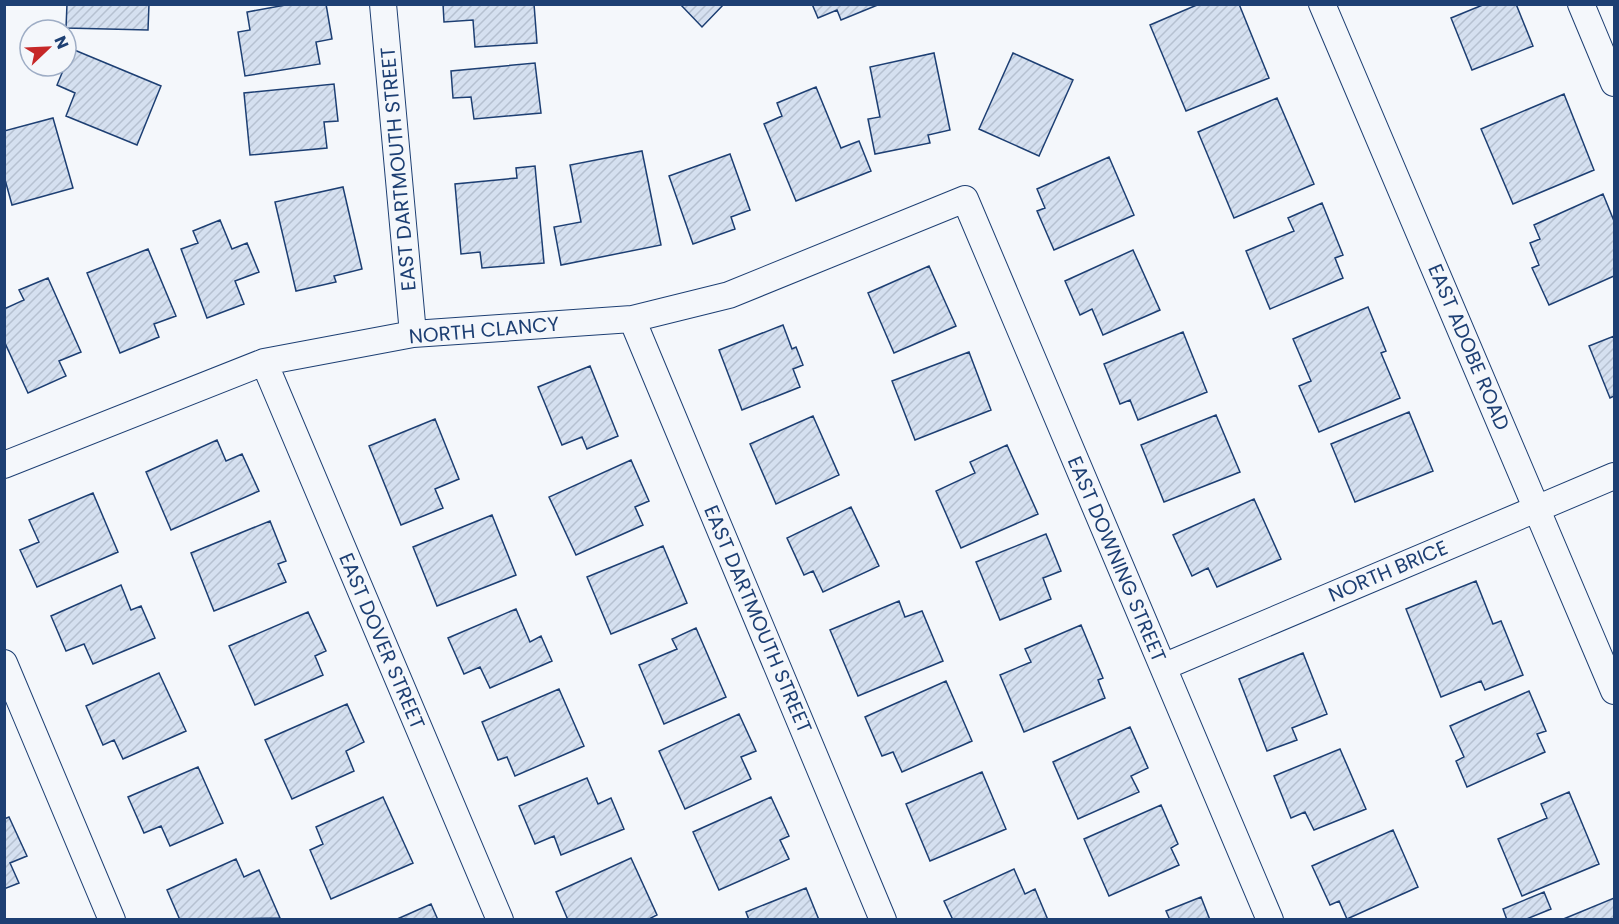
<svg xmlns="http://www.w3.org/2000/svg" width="1619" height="924" viewBox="0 0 1619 924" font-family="Poppins,sans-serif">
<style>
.building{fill:url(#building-hatch);stroke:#1d3f73;stroke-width:1.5}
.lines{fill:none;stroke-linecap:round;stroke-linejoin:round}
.minor-casing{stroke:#1d3f73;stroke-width:28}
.minor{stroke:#f4f7fb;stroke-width:26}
.labels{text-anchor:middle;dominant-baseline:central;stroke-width:4.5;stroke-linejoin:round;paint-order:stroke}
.street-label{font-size:20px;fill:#1d3f73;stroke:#f4f7fb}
</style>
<defs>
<pattern id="building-hatch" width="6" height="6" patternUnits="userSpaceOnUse" patternTransform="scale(1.5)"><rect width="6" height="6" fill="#d5e0f0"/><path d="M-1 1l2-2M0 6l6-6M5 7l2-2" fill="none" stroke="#b6c1d1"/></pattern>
</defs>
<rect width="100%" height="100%" fill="#f4f7fb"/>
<path class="building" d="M 67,4 L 149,4 L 148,30 L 66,28 Z
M 291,4 L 326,4 L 332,39 L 316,42 L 320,64 L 245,76 L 238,32 L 250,30 L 247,12 Z
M 443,4 L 534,4 L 537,43 L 475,47 L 473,20 L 444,22 Z
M 680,4 L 724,4 L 702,27 Z
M 812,4 L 880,4 L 841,20 L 837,10 L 818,18 Z
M 1199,4 L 1239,4 L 1269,78 L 1186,111 L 1150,25 Z
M 1485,4 L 1516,4 L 1533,46 L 1472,70 L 1451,18 Z
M 72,49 L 161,86 L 137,145 L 66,116 L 75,93 L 57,85 Z
M 934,53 L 950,130 L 928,135 L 930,143 L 875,154 L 868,119 L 880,117 L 870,67 Z
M 1013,53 L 1073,80 L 1039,156 L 979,129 Z
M 535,63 L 541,113 L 474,119 L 471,97 L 453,98 L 451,71 Z
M 334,84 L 338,121 L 324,122 L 327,148 L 250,155 L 244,93 Z
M 816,87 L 841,148 L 859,141 L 871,171 L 796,201 L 764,124 L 782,116 L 777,103 Z
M 1564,94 L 1594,170 L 1513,204 L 1481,129 Z
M 1277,98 L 1314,184 L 1234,218 L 1198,132 Z
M 53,118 L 73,188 L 12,205 L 4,176 L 4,131 Z
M 642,151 L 661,245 L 561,265 L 554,227 L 581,222 L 570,165 Z
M 730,154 L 750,210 L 731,217 L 735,229 L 693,244 L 669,176 Z
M 1109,157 L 1134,215 L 1054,250 L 1037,211 L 1045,208 L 1037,189 Z
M 535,166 L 544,263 L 482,268 L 480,252 L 461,254 L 455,184 L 517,178 L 516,168 Z
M 343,187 L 362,269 L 334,276 L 336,282 L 296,291 L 275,202 Z
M 1603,194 L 1614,221 L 1614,276 L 1549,305 L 1532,268 L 1539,265 L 1530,243 L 1540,239 L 1534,225 Z
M 1322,203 L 1343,255 L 1335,258 L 1343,278 L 1270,309 L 1246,251 L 1294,231 L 1288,218 Z
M 220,220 L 232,249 L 247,243 L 259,272 L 235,281 L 244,304 L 207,318 L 181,249 L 198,243 L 193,231 Z
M 148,249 L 176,316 L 154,324 L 159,337 L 120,353 L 87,273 Z
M 1133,250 L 1160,310 L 1103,335 L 1092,309 L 1080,315 L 1065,281 Z
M 929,266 L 956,326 L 894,353 L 868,293 Z
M 48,278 L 81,352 L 59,361 L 66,376 L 28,393 L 4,341 L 4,309 L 24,300 L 19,290 Z
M 1368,307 L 1386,351 L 1381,353 L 1400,398 L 1319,432 L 1299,386 L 1311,381 L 1293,339 Z
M 783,325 L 792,349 L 796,347 L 803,365 L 793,369 L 800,387 L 742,410 L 719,350 Z
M 1183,332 L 1207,392 L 1138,420 L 1130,400 L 1120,404 L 1104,364 Z
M 1614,336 L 1614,396 L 1610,398 L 1589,346 Z
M 969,352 L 991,410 L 915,440 L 892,381 Z
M 590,366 L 618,436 L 587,449 L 582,437 L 562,445 L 538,387 Z
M 1409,412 L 1433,471 L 1355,502 L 1331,444 Z
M 1216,415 L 1240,472 L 1164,502 L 1141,445 Z
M 813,416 L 839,475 L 776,504 L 750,444 Z
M 435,419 L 459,479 L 435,489 L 443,508 L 401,525 L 369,446 Z
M 217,440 L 226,461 L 242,454 L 259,491 L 171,530 L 146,472 Z
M 1007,445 L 1038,514 L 961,548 L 936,491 L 975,473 L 970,462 Z
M 631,460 L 649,501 L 635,507 L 643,525 L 576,555 L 549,497 Z
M 93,493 L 118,552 L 37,587 L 20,550 L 39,542 L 29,520 Z
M 1254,499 L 1281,559 L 1217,587 L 1208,568 L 1192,576 L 1173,535 Z
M 851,507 L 879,566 L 823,592 L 813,571 L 804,575 L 787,538 Z
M 492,515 L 516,575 L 437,606 L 413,547 Z
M 270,521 L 286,561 L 278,564 L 286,582 L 214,611 L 191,553 Z
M 1046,534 L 1061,571 L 1043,578 L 1051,599 L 1000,620 L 976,562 Z
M 663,546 L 687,603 L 611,634 L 587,577 Z
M 1476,581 L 1493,624 L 1501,621 L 1523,675 L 1485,690 L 1481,681 L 1441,697 L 1406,609 Z
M 121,585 L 131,610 L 141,606 L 155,638 L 93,664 L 84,644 L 66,651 L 51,616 Z
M 899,601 L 905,617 L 922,611 L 943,661 L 858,696 L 830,630 Z
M 516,609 L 530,642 L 541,636 L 552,661 L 490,688 L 480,667 L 464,674 L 448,638 Z
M 308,612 L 326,651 L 315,656 L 323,675 L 255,705 L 229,646 Z
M 1081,625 L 1103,678 L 1098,680 L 1105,698 L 1024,732 L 1000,675 L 1031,662 L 1025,649 Z
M 696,628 L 726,697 L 664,724 L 639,665 L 677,649 L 672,639 Z
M 1303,653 L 1327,714 L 1292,728 L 1297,740 L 1267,751 L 1239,679 Z
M 159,673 L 186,731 L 123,759 L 114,740 L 103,745 L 86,706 Z
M 946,681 L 972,741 L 902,772 L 893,752 L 882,756 L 865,717 Z
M 559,689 L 584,746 L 515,776 L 507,757 L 498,760 L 482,722 Z
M 1529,691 L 1546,731 L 1537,734 L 1545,752 L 1467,787 L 1456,761 L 1464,757 L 1450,726 Z
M 347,704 L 364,742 L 346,751 L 354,771 L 292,799 L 265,740 Z
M 739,714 L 756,751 L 741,757 L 751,779 L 685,809 L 659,751 Z
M 1130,727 L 1148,768 L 1131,776 L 1139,792 L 1078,819 L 1053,762 Z
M 1340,749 L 1366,809 L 1314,830 L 1305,812 L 1291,818 L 1274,776 Z
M 198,767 L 223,823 L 170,846 L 161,826 L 144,833 L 128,797 Z
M 982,772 L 1006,829 L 930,861 L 906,804 Z
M 587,778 L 598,804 L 611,798 L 624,829 L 561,855 L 554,836 L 535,844 L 519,806 Z
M 1569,792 L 1599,864 L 1522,896 L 1498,839 L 1547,818 L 1541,804 Z
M 383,797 L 413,863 L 331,899 L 310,850 L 323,844 L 316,827 Z
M 771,797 L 789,836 L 780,840 L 789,859 L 719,890 L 693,832 Z
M 1161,805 L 1178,844 L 1171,848 L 1179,865 L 1109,896 L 1084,839 Z
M 9,817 L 27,856 L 10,863 L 19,883 L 4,889 L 4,819 Z
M 1393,830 L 1418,887 L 1347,919 L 1339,901 L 1330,905 L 1312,866 Z
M 631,858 L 657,915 L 647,920 L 568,920 L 556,892 Z
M 236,859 L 244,877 L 259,870 L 280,918 L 180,920 L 167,890 Z
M 1014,869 L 1025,894 L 1035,889 L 1048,920 L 953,920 L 944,901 Z
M 806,888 L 819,920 L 749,920 L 746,912 Z
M 1544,892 L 1551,909 L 1524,920 L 1507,920 L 1503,909 Z
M 1201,897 L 1210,920 L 1170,920 L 1166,911 Z
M 1614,898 L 1614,920 L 1561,920 Z
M 431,904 L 438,920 L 395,920 Z"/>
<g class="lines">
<g class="minor-casing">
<path id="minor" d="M 383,4 L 413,334
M 1322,4 L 1614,691
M 1581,4 L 1614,83
M 632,319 L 883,920
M 264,362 L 500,920
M 4,465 L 264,362 L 413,334 L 632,319 L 729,295 L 965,199 L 1270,920
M 4,663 L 112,920
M 1163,667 L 1614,476"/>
</g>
<use href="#minor" class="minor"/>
</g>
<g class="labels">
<g class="street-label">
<text transform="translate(398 169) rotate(-95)">EAST DARTMOUTH STREET</text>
<text transform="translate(484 330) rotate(-5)">NORTH CLANCY</text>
<text transform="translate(1469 347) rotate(67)">EAST ADOBE ROAD</text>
<text transform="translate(1117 559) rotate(67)">EAST DOWNING STREET</text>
<text transform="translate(1388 571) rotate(-23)">NORTH BRICE</text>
<text transform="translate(758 619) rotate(67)">EAST DARTMOUTH STREET</text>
<text transform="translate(382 641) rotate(67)">EAST DOVER STREET</text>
</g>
</g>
<rect width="1619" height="924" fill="none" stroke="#1d3f73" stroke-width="12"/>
<g transform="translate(48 48) rotate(67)"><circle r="28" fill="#f4f7fb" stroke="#9eadc5" stroke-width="1.5"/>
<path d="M0-4.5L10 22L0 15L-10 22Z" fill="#c62828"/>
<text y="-9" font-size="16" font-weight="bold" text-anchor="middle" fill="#1d3f73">N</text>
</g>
</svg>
